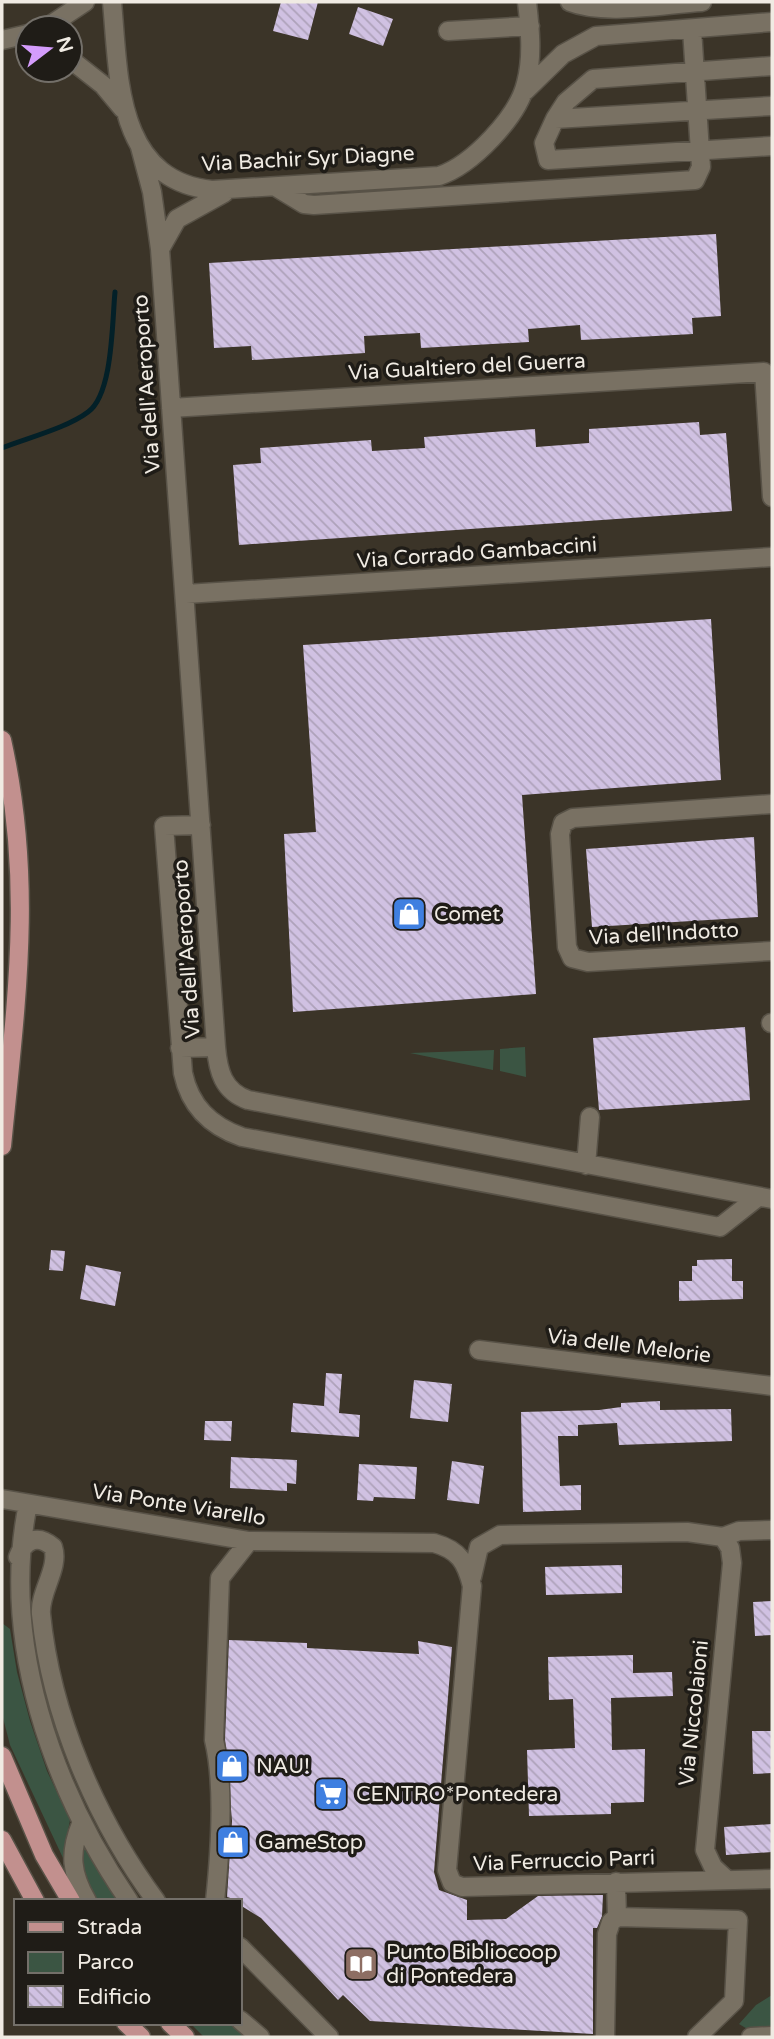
<svg xmlns="http://www.w3.org/2000/svg" width="774" height="2039" viewBox="0 0 774 2039" font-family="'Varela Round',sans-serif">
<style>
.green{fill:#3b5543}
.lines{fill:none;stroke-linecap:round;stroke-linejoin:round}
.stream{stroke:#032028;stroke-width:5}
.building{fill:url(#building-back-hatch)}
.minor-casing{stroke:#585247;stroke-width:21}
.major-casing{stroke:#585247;stroke-width:21}
.minor{stroke:#797163;stroke-width:18}
.major{stroke:#c2908e;stroke-width:18}
.labels{text-anchor:middle;dominant-baseline:central;stroke-width:7;stroke-linejoin:round;paint-order:stroke}
.street-label{font-size:21px;fill:#f0ebe3;stroke:#1f1c17}
.poi-label{font-size:21px;fill:#f0ebe3;stroke:#1f1c17;text-anchor:start}
</style>
<defs>
<pattern id="building-back-hatch" width="6" height="6" patternUnits="userSpaceOnUse" patternTransform="scale(1.75)"><rect width="6" height="6" fill="#d0c1e2"/><path d="M-1 5l2 2M0 0l6 6M5-1l2 2" fill="none" stroke="#aea2ba"/></pattern>
</defs>
<rect width="100%" height="100%" fill="#3b3428"/>
<path class="green" d="M 525,1047 L 526,1077 L 500,1071 L 500,1049 Z
M 494,1050 L 493,1070 L 410,1053 Z
M 2,1623 L 10,1629 L 17,1672 L 30,1721 L 47,1771 L 70,1820 L 63,1858 L 10,1745 L 2,1714 Z
M 82,1842 L 120,1901 L 96,1901 C 83,1881 82,1865 82,1842 Z
M 772,1995 L 772,2031 L 749,2030 L 739,2024 L 756,2005 Z
M 190,2023 L 229,2023 L 245,2037 L 204,2037 Z"/>
<g class="lines">
<path class="stream" d="M 2,448 C 27,438 67,428 88,412 C 113,394 112,322 115,292"/>
</g>
<path class="building" d="M 281,2 L 318,2 L 308,40 L 273,31 Z
M 358,7 L 393,19 L 383,46 L 349,34 Z
M 716,234 L 721,316 L 692,318 L 693,334 L 581,340 L 580,325 L 528,329 L 529,342 L 421,348 L 420,333 L 364,336 L 365,353 L 252,360 L 251,346 L 214,348 L 209,263 Z
M 699,422 L 700,435 L 726,433 L 732,511 L 239,545 L 233,465 L 261,463 L 260,448 L 371,440 L 372,451 L 425,448 L 424,437 L 535,429 L 536,447 L 589,443 L 589,429 Z
M 711,619 L 721,780 L 522,795 L 536,994 L 293,1012 L 284,834 L 316,832 L 303,645 Z
M 754,837 L 758,917 L 592,927 L 586,849 Z
M 745,1027 L 750,1100 L 599,1110 L 593,1038 Z
M 51,1250 L 65,1251 L 63,1271 L 49,1270 Z
M 732,1259 L 732,1281 L 743,1281 L 743,1299 L 679,1301 L 679,1281 L 692,1281 L 692,1266 L 697,1266 L 697,1260 Z
M 86,1265 L 121,1272 L 115,1306 L 80,1299 Z
M 326,1373 L 342,1374 L 339,1413 L 360,1415 L 359,1437 L 291,1432 L 293,1403 L 324,1406 Z
M 414,1380 L 452,1384 L 448,1422 L 410,1418 Z
M 660,1401 L 660,1410 L 731,1409 L 732,1441 L 619,1445 L 617,1423 L 578,1425 L 578,1436 L 558,1436 L 560,1486 L 581,1485 L 581,1510 L 523,1512 L 521,1412 L 599,1410 L 621,1407 L 621,1403 Z
M 205,1421 L 232,1421 L 231,1441 L 204,1440 Z
M 231,1457 L 297,1460 L 296,1484 L 287,1483 L 287,1491 L 230,1488 Z
M 452,1461 L 484,1466 L 479,1504 L 447,1500 Z
M 359,1464 L 417,1467 L 415,1499 L 374,1497 L 373,1501 L 357,1500 Z
M 622,1565 L 622,1593 L 546,1595 L 545,1567 Z
M 772,1601 L 772,1635 L 755,1636 L 753,1602 Z
M 229,1640 L 307,1643 L 307,1648 L 419,1654 L 418,1641 L 452,1647 L 434,1872 L 439,1890 L 467,1900 L 467,1920 L 506,1919 L 538,1896 L 603,1895 L 602,1916 L 597,1928 L 593,1928 L 593,2034 L 370,2021 L 343,1995 L 338,2000 L 261,1918 L 240,1905 L 240,1901 L 227,1897 L 232,1821 L 225,1739 Z
M 633,1655 L 633,1673 L 672,1672 L 673,1696 L 611,1698 L 612,1750 L 645,1749 L 644,1802 L 611,1803 L 611,1814 L 529,1816 L 527,1750 L 575,1748 L 573,1699 L 549,1700 L 548,1657 Z
M 752,1731 L 772,1731 L 772,1773 L 753,1774 Z
M 772,1824 L 772,1852 L 726,1855 L 724,1827 Z"/>
<g class="lines">
<g class="minor-casing">
<path id="minor" d="M 112,2 C 119,75 115,180 212,190 L 439,176 C 472,165 518,117 526,83 C 533,57 530,28 527,2
M 570,2 C 605,16 664,4 702,2
M 46,28 L 85,2
M 448,31 L 530,26
M 2,40 L 28,34
M 70,59 L 103,85 L 123,109
M 772,66 L 593,79 L 566,102 L 555,119 L 772,106
M 525,91 L 563,54 L 596,36 L 772,22
M 555,119 L 544,143 L 548,160 L 772,146
M 140,147 L 152,192 L 160,249 L 216,1047 C 218,1071 223,1091 248,1100 L 772,1199
M 276,187 L 304,204 L 314,205 L 695,180 L 701,167 L 692,29
M 160,249 L 177,219 L 224,193
M 171,408 L 764,372 L 772,497
M 186,594 L 772,557
M 772,804 L 573,818 L 563,823 L 560,834 L 567,947 L 572,958 L 588,962 L 772,951
M 201,825 L 164,826 L 183,1073 C 190,1106 210,1126 242,1137 L 720,1227 L 758,1197
M 771,1023 L 772,1023
M 180,1048 L 216,1047
M 586,1165 L 590,1117
M 479,1350 L 772,1386
M 2,1499 L 249,1541 L 434,1543 C 459,1550 466,1562 472,1586 L 447,1870 L 452,1883 L 462,1887 L 772,1879
M 28,1504 C 0,1640 52,1789 129,1901
M 723,1537 L 739,1531 L 772,1530
M 18,1557 C 25,1539 38,1534 53,1547 C 60,1568 39,1592 41,1614 C 51,1715 96,1820 156,1901
M 472,1577 L 479,1547 L 500,1535 L 687,1532 L 723,1537 L 730,1548 L 732,1563 L 705,1850 L 713,1867 L 726,1879
M 81,1824 C 69,1853 71,1873 87,1901
M 616,1882 L 617,1917 L 738,1920 L 734,2001 L 697,2037
M 215,1901 C 220,1854 225,1786 214,1740 L 220,1578 L 249,1541
M 240,1947 L 329,2037
M 240,2020 L 260,2037
M 605,2037 L 607,1934 L 611,1922 L 617,1917
M 751,2037 L 772,2036"/>
</g>
<g class="major-casing">
<path id="major" d="M 2,740 C 34,883 16,1003 2,1146
M 2,1756 L 44,1855 L 71,1901
M 2,1840 L 35,1901
M 126,2023 L 141,2037
M 170,2023 L 185,2037"/>
</g>
<use href="#minor" class="minor"/>
<use href="#major" class="major"/>
</g>
<defs>
<g id="shop-square" transform="scale(1.75)"><rect x="-9" y="-9" width="18" height="18" rx="4" fill="#3f7fe0" stroke="#1f1c17"/><path d="M-5-2.5h2.3a2.7 3.5 0 0 1 5.4 0H5L5.5 6h-11ZM-1.5-2.5h3a1.5 2.3 0 0 0-3 0Z" fill="#fff"/></g>
<g id="supermarket-square" transform="scale(1.75)"><rect x="-9" y="-9" width="18" height="18" rx="4" fill="#3f7fe0" stroke="#1f1c17"/><path d="M-6-5.5h2.5l.6 2H6L4.5 2H-2.5L-4.4-4H-6ZM-1.5 3.2a1.3 1.3 0 1 0 .1 0ZM3 3.2a1.3 1.3 0 1 0 .1 0Z" fill="#fff"/></g>
<g id="library-square" transform="scale(1.75)"><rect x="-9" y="-9" width="18" height="18" rx="4" fill="#8d6e63" stroke="#1f1c17"/><path d="M-6-4Q-3-5.5-.7-3.5V5Q-3 3-6 4ZM6-4Q3-5.5 .7-3.5V5Q3 3 6 4Z" fill="#fff"/></g>
</defs>
<g fill-rule="evenodd">
<use href="#shop-square" x="409" y="914"/>
<use href="#shop-square" x="232" y="1766"/>
<use href="#supermarket-square" x="331" y="1794"/>
<use href="#shop-square" x="233" y="1842"/>
<use href="#library-square" x="361" y="1964"/>
</g>
<g class="labels">
<g class="street-label">
<text transform="translate(308 159) rotate(-3)">Via Bachir Syr Diagne</text>
<text transform="translate(467 367) rotate(-3)">Via Gualtiero del Guerra</text>
<text transform="translate(147 384) rotate(-94)">Via dell'Aeroporto</text>
<text transform="translate(477 553) rotate(-4)">Via Corrado Gambaccini</text>
<text transform="translate(664 934) rotate(-3)">Via dell'Indotto</text>
<text transform="translate(187 949) rotate(-94)">Via dell'Aeroporto</text>
<text transform="translate(629 1346) rotate(7)">Via delle Melorie</text>
<text transform="translate(179 1505) rotate(9)">Via Ponte Viarello</text>
<text transform="translate(694 1713) rotate(-84)">Via Niccolaioni</text>
<text transform="translate(564 1861) rotate(-2)">Via Ferruccio Parri</text>
</g>
<g class="poi-label">
<text x="434" y="914">Comet</text>
<text x="256" y="1766">NAU!</text>
<text x="356" y="1794">CENTRO*Pontedera</text>
<text x="258" y="1842">GameStop</text>
<text x="386" y="1952">Punto Bibliocoop<tspan x="386" dy="24">di Pontedera</tspan></text>
</g>
</g>
<rect width="774" height="2039" fill="none" stroke="#f0ebe3" stroke-width="7"/>
<rect x="14" y="1899" width="228" height="126" fill="#1f1c17" stroke="#736f69" stroke-width="2"/>
<rect x="28" y="1922" width="35" height="10" fill="#c2908e" stroke="#736f69" stroke-width="2"/>
<text x="77" y="1934" font-size="21" fill="#f0ebe3">Strada</text>
<rect x="28" y="1952" width="35" height="21" fill="#3b5543" stroke="#736f69" stroke-width="2"/>
<text x="77" y="1969" font-size="21" fill="#f0ebe3">Parco</text>
<rect x="28" y="1986" width="35" height="21" fill="url(#building-back-hatch)" stroke="#736f69" stroke-width="2"/>
<text x="77" y="2004" font-size="21" fill="#f0ebe3">Edificio</text>
<g transform="translate(49 49) rotate(74)"><circle r="33" fill="#1f1c17" stroke="#736f69" stroke-width="2"/>
<path d="M0-5L12 26L0 18L-12 26Z" fill="#d49cfc"/>
<text y="-10" font-size="19" font-weight="bold" text-anchor="middle" fill="#f0ebe3">N</text>
</g>
</svg>
